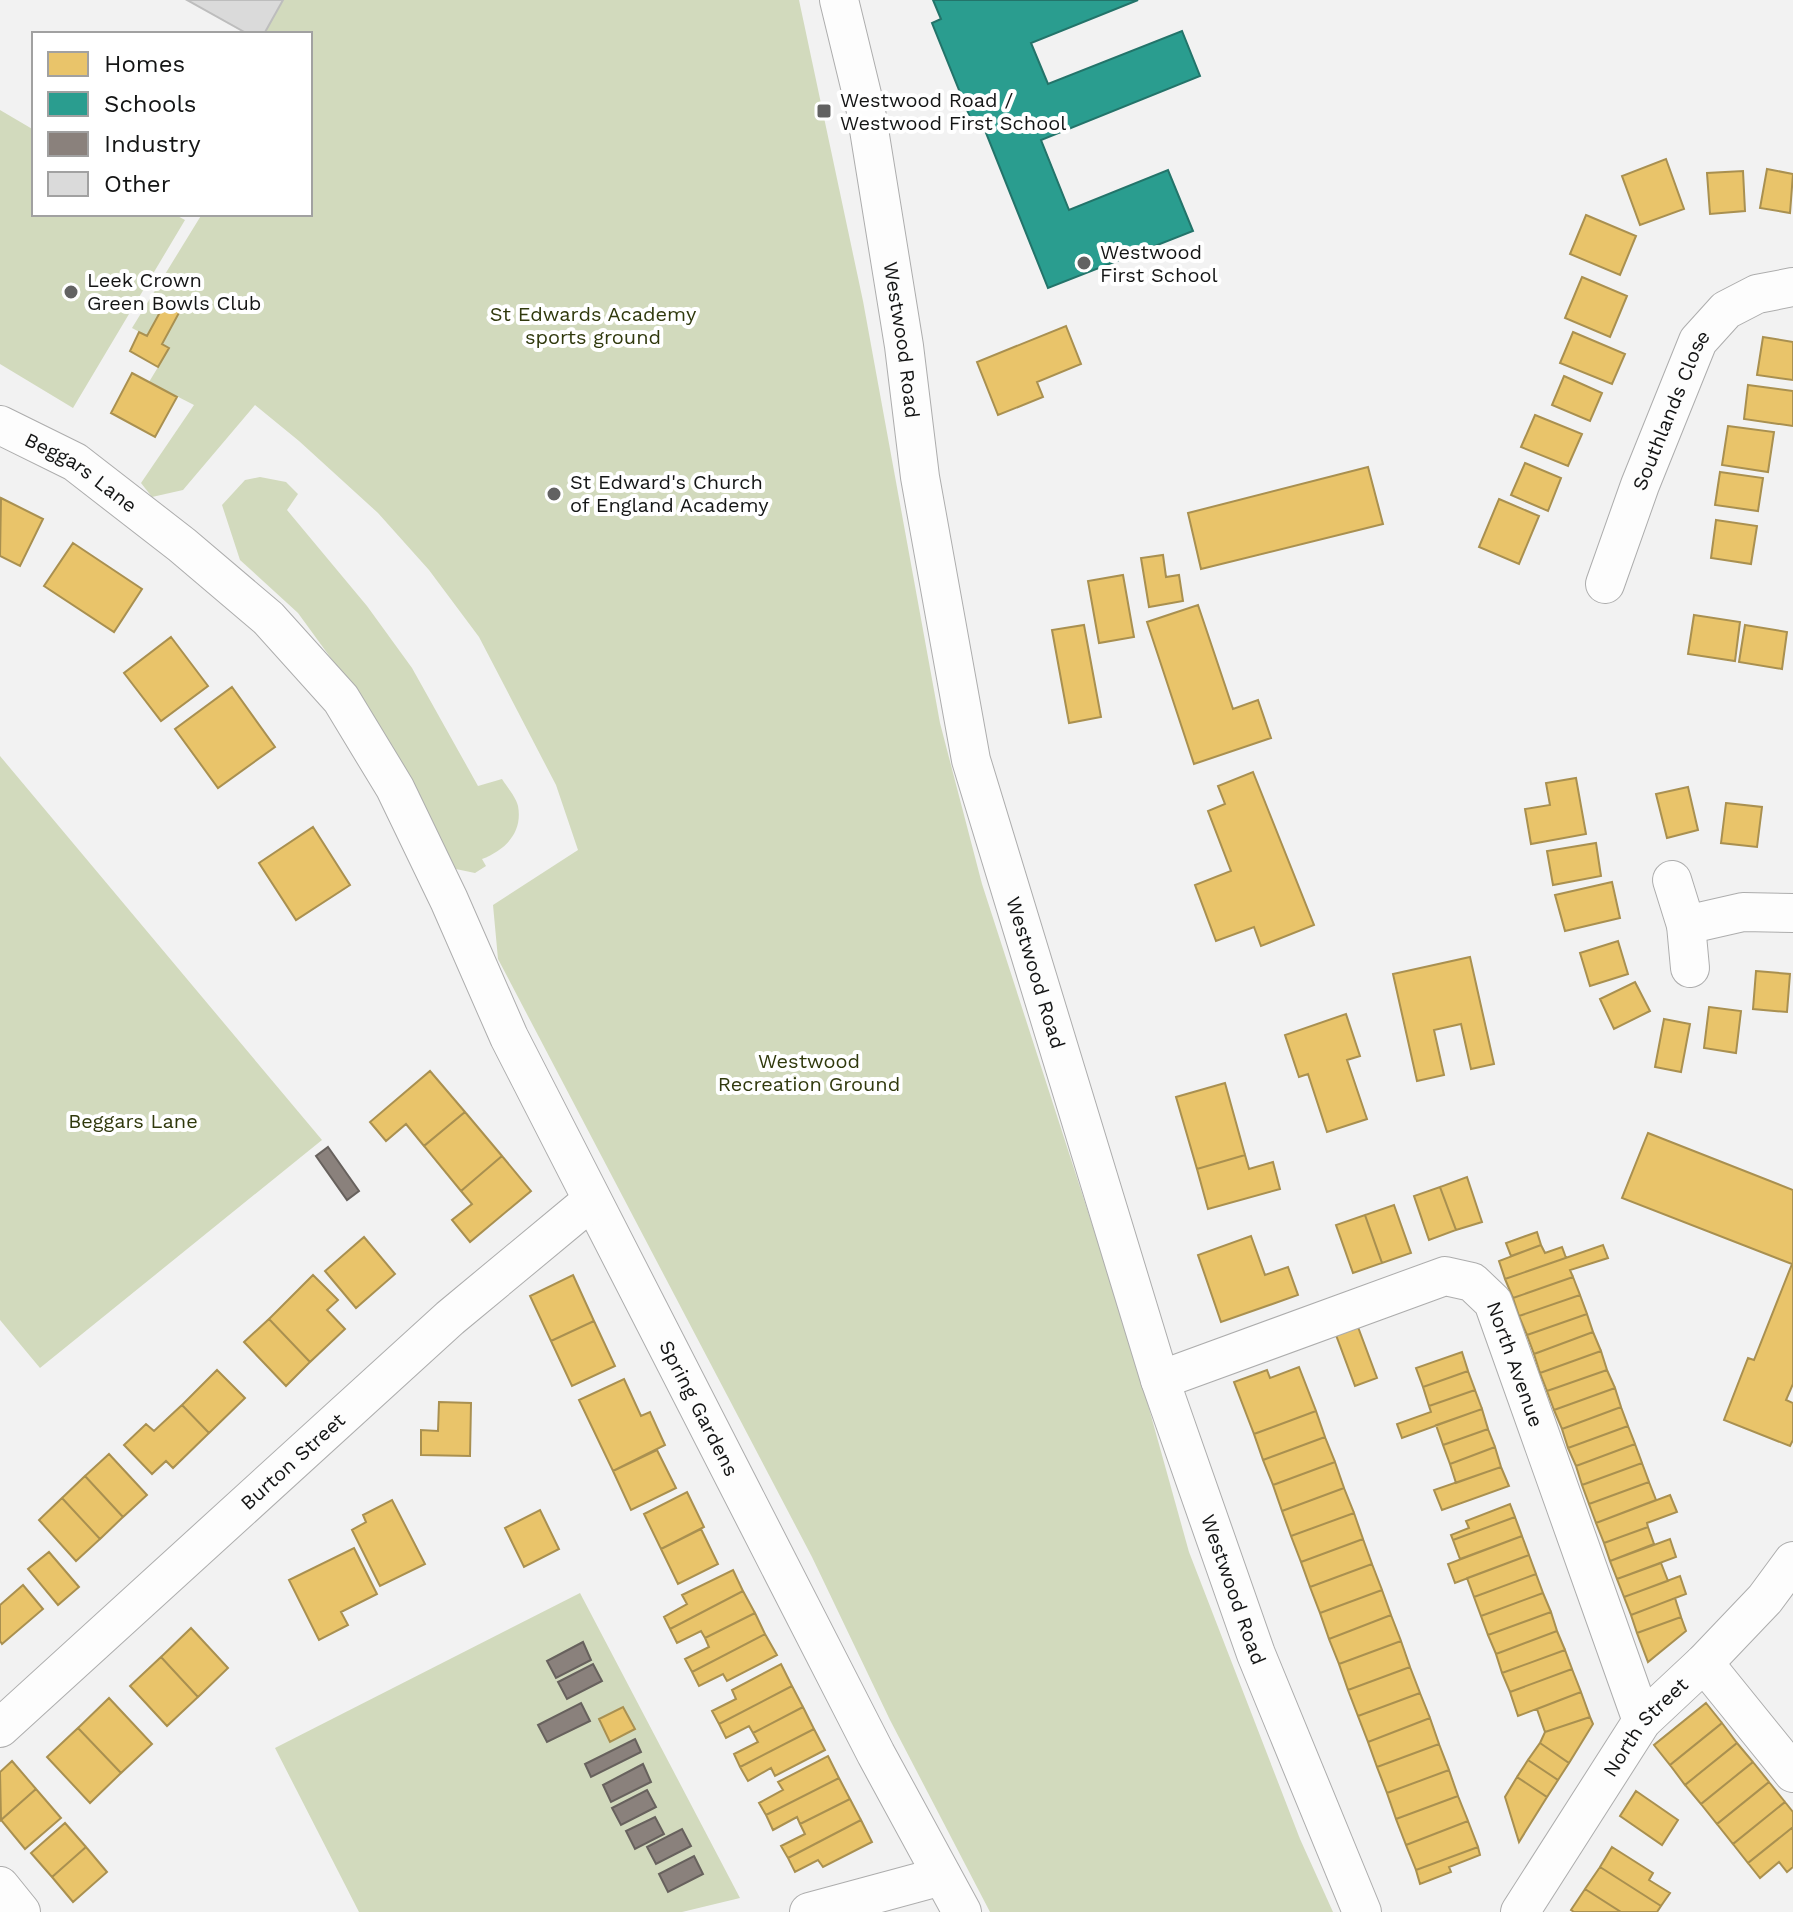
<svg xmlns="http://www.w3.org/2000/svg" width="1793" height="1912" viewBox="0 0 1793 1912" font-family="'Work Sans',sans-serif">
<style>
.green{fill:#d2dabd}
.homes{fill:#e9c46a;stroke:#a99050;stroke-width:2}
.schools{fill:#2a9d8f;stroke:#23746a;stroke-width:2}
.industry{fill:#8a817c;stroke:#67615d;stroke-width:2}
.building{fill:#dadada;stroke:#bdbdbd;stroke-width:2}
.lines{fill:none;stroke-linecap:round;stroke-linejoin:round}
.minor-casing{stroke:#adadad;stroke-width:40}
.minor{stroke:#fdfdfd;stroke-width:38}
.poi-dot{fill:#626262;stroke:#fff;stroke-width:3}
.labels{text-anchor:middle;dominant-baseline:central;stroke-width:8;stroke-linejoin:round;paint-order:stroke}
.poi-label{font-size:20px;fill:#141515;stroke:#fff;text-anchor:start}
.park-label{font-size:20px;fill:#30390d;stroke:#fff}
.street-label{font-size:20px;fill:#141515;stroke:#fff}
</style>
<rect width="100%" height="100%" fill="#f2f2f2"/>
<path class="green" d="M 283,0 L 799,0 L 863,301 L 940,723 L 982,884 L 1133,1351 L 1189,1552 L 1300,1839 L 1333,1912 L 990,1912 L 890,1720 L 812,1557 L 498,959 L 493,905 L 578,850 L 556,785 L 479,637 L 429,570 L 378,513 L 299,441 L 255,405 L 183,490 L 152,497 L 141,483 L 194,405 L 149,382 L 169,349 L 162,344 L 180,311 L 165,303 L 147,336 L 132,328 L 202,214 L 310,214 L 310,34 L 264,34 Z
M 0,110 L 34,130 L 34,214 L 174,214 L 185,220 L 73,408 L 0,364 Z
M 260,477 L 286,482 L 298,494 L 287,510 L 367,606 L 412,668 L 478,786 L 502,779 C 507,787 516,797 518,806 C 523,833 505,850 482,859 L 486,866 L 475,873 L 451,868 L 349,683 L 298,613 L 240,560 L 222,505 L 245,480 Z
M 0,756 L 322,1140 L 40,1368 L 0,1320 Z
M 580,1593 L 740,1898 L 682,1912 L 359,1912 L 275,1748 Z"/>
<path class="homes" d="M 1666,159 L 1684,209 L 1640,225 L 1622,176 Z
M 1767,169 L 1793,174 L 1790,213 L 1760,208 Z
M 1743,171 L 1745,211 L 1710,214 L 1707,173 Z
M 1586,215 L 1636,236 L 1620,275 L 1570,254 Z
M 1582,277 L 1627,296 L 1610,337 L 1565,318 Z
M 165,303 L 180,311 L 162,344 L 169,348 L 158,367 L 130,351 L 139,332 L 147,336 Z
M 1066,326 L 1081,364 L 1037,382 L 1043,397 L 998,415 L 977,362 Z
M 1573,332 L 1625,354 L 1612,384 L 1560,363 Z
M 1763,337 L 1793,342 L 1793,380 L 1757,375 Z
M 132,373 L 177,397 L 155,437 L 111,413 Z
M 1564,376 L 1602,393 L 1590,421 L 1552,405 Z
M 1748,385 L 1793,391 L 1793,426 L 1744,419 Z
M 1535,415 L 1582,434 L 1568,466 L 1521,447 Z
M 1728,426 L 1774,432 L 1768,472 L 1722,465 Z
M 1525,463 L 1561,478 L 1548,511 L 1511,495 Z
M 1368,467 L 1383,524 L 1201,569 L 1188,513 Z
M 1720,472 L 1763,478 L 1758,511 L 1715,505 Z
M 1,498 L 43,519 L 20,566 L 0,556 Z
M 1499,499 L 1539,516 L 1519,564 L 1479,547 Z
M 1716,520 L 1757,526 L 1751,564 L 1711,558 Z
M 73,543 L 142,589 L 114,632 L 44,586 Z
M 1163,555 L 1166,577 L 1179,575 L 1183,601 L 1149,607 L 1141,558 Z
M 1123,575 L 1134,637 L 1099,643 L 1088,581 Z
M 1198,605 L 1233,709 L 1258,700 L 1271,738 L 1194,764 L 1147,622 Z
M 1694,615 L 1740,622 L 1735,661 L 1688,654 Z
M 1084,625 L 1101,717 L 1069,723 L 1052,630 Z
M 1745,625 L 1787,632 L 1782,669 L 1739,662 Z
M 171,637 L 208,686 L 161,721 L 124,673 Z
M 232,687 L 275,747 L 218,788 L 175,729 Z
M 1253,772 L 1314,925 L 1261,946 L 1254,927 L 1216,941 L 1195,885 L 1231,871 L 1208,811 L 1225,804 L 1218,786 Z
M 1576,778 L 1586,834 L 1531,844 L 1525,809 L 1550,805 L 1546,783 Z
M 1688,787 L 1698,830 L 1667,838 L 1656,794 Z
M 1726,803 L 1762,807 L 1757,847 L 1721,843 Z
M 313,827 L 350,885 L 296,920 L 259,863 Z
M 1596,843 L 1601,876 L 1553,885 L 1547,851 Z
M 1612,882 L 1620,918 L 1565,931 L 1555,895 Z
M 1618,941 L 1628,974 L 1590,986 L 1580,953 Z
M 1470,957 L 1494,1064 L 1471,1069 L 1461,1024 L 1434,1030 L 1444,1075 L 1417,1081 L 1393,974 Z
M 1756,971 L 1790,974 L 1787,1012 L 1753,1009 Z
M 1635,982 L 1650,1011 L 1614,1029 L 1600,999 Z
M 1709,1007 L 1741,1011 L 1736,1053 L 1704,1048 Z
M 1346,1014 L 1360,1056 L 1347,1060 L 1367,1119 L 1327,1132 L 1308,1074 L 1299,1077 L 1285,1035 Z
M 1664,1019 L 1690,1024 L 1681,1072 L 1655,1067 Z
M 430,1071 L 465,1112 L 424,1146 L 406,1124 L 386,1141 L 370,1122 Z
M 1225,1083 L 1245,1155 L 1197,1169 L 1176,1097 Z
M 465,1112 L 502,1156 L 461,1191 L 424,1146 Z
M 1648,1133 L 1793,1190 L 1793,1384 L 1786,1400 L 1793,1403 L 1793,1440 L 1790,1446 L 1724,1420 L 1748,1358 L 1754,1360 L 1792,1264 L 1622,1198 Z
M 1245,1155 L 1249,1169 L 1273,1162 L 1280,1189 L 1208,1209 L 1197,1169 Z
M 502,1156 L 531,1191 L 470,1242 L 452,1220 L 472,1204 L 461,1191 Z
M 1467,1177 L 1482,1222 L 1456,1230 L 1440,1187 Z
M 1440,1187 L 1456,1230 L 1429,1240 L 1414,1196 Z
M 1394,1205 L 1411,1253 L 1382,1263 L 1365,1215 Z
M 1365,1215 L 1382,1263 L 1353,1273 L 1336,1225 Z
M 1537,1232 L 1541,1245 L 1511,1256 L 1506,1243 Z
M 1251,1236 L 1265,1275 L 1288,1267 L 1298,1295 L 1221,1322 L 1198,1255 Z
M 364,1237 L 395,1274 L 356,1308 L 325,1271 Z
M 1541,1245 L 1545,1253 L 1562,1247 L 1566,1258 L 1505,1279 L 1499,1261 Z
M 1603,1245 L 1608,1258 L 1570,1270 L 1573,1277 L 1513,1298 L 1505,1279 Z
M 313,1275 L 338,1300 L 327,1310 L 345,1329 L 310,1362 L 269,1319 Z
M 573,1275 L 594,1321 L 551,1341 L 530,1296 Z
M 1573,1277 L 1580,1295 L 1519,1316 L 1513,1298 Z
M 1580,1295 L 1587,1314 L 1527,1335 L 1519,1316 Z
M 1587,1314 L 1593,1332 L 1534,1354 L 1527,1335 Z
M 269,1319 L 310,1362 L 286,1386 L 244,1342 Z
M 594,1321 L 615,1366 L 572,1386 L 551,1341 Z
M 1358,1327 L 1377,1378 L 1355,1386 L 1336,1335 Z
M 1593,1332 L 1601,1351 L 1540,1373 L 1534,1354 Z
M 1601,1351 L 1607,1370 L 1547,1391 L 1540,1373 Z
M 1462,1352 L 1468,1371 L 1423,1387 L 1416,1368 Z
M 1299,1367 L 1316,1411 L 1254,1434 L 1234,1382 L 1267,1370 L 1270,1378 Z
M 217,1370 L 245,1398 L 209,1433 L 182,1405 Z
M 1607,1370 L 1615,1388 L 1554,1410 L 1547,1391 Z
M 1468,1371 L 1475,1390 L 1429,1406 L 1423,1387 Z
M 624,1379 L 641,1416 L 650,1412 L 665,1445 L 613,1471 L 579,1400 Z
M 1615,1388 L 1621,1407 L 1562,1429 L 1554,1410 Z
M 1475,1390 L 1482,1409 L 1402,1438 L 1397,1424 L 1431,1412 L 1429,1406 Z
M 439,1402 L 471,1403 L 470,1456 L 421,1455 L 421,1430 L 438,1431 Z
M 182,1405 L 209,1433 L 173,1468 L 166,1461 L 152,1474 L 124,1445 L 146,1424 L 154,1431 Z
M 1621,1407 L 1628,1426 L 1568,1448 L 1562,1429 Z
M 1482,1409 L 1488,1429 L 1443,1445 L 1436,1425 Z
M 1316,1411 L 1325,1437 L 1263,1460 L 1254,1434 Z
M 1628,1426 L 1635,1444 L 1576,1466 L 1568,1448 Z
M 1488,1429 L 1495,1447 L 1450,1464 L 1443,1445 Z
M 1325,1437 L 1335,1462 L 1273,1485 L 1263,1460 Z
M 1635,1444 L 1642,1463 L 1582,1485 L 1576,1466 Z
M 1495,1447 L 1501,1467 L 1456,1483 L 1450,1464 Z
M 657,1450 L 676,1488 L 631,1510 L 613,1471 Z
M 109,1454 L 147,1495 L 123,1517 L 85,1476 Z
M 1335,1462 L 1344,1488 L 1282,1511 L 1273,1485 Z
M 1642,1463 L 1649,1482 L 1589,1504 L 1582,1485 Z
M 1501,1467 L 1509,1486 L 1442,1510 L 1434,1490 Z
M 85,1476 L 123,1517 L 100,1539 L 62,1498 Z
M 1649,1482 L 1656,1500 L 1596,1523 L 1589,1504 Z
M 1344,1488 L 1354,1513 L 1291,1536 L 1282,1511 Z
M 687,1492 L 704,1527 L 661,1549 L 644,1514 Z
M 1670,1495 L 1677,1512 L 1647,1523 L 1648,1527 L 1604,1543 L 1596,1523 Z
M 62,1498 L 100,1539 L 76,1561 L 39,1520 Z
M 392,1500 L 425,1564 L 380,1586 L 352,1530 L 366,1522 L 363,1515 Z
M 1510,1504 L 1515,1517 L 1453,1540 L 1451,1535 L 1469,1528 L 1466,1521 Z
M 540,1510 L 559,1549 L 524,1567 L 505,1528 Z
M 1354,1513 L 1363,1539 L 1301,1562 L 1291,1536 Z
M 1515,1517 L 1522,1536 L 1460,1559 L 1453,1540 Z
M 1648,1527 L 1654,1544 L 1610,1561 L 1604,1543 Z
M 701,1529 L 718,1564 L 678,1584 L 661,1549 Z
M 1522,1536 L 1529,1555 L 1455,1583 L 1448,1564 Z
M 1363,1539 L 1372,1564 L 1310,1587 L 1301,1562 Z
M 1670,1539 L 1676,1557 L 1617,1579 L 1610,1561 Z
M 354,1548 L 377,1594 L 341,1612 L 348,1625 L 319,1640 L 289,1580 Z
M 49,1552 L 79,1587 L 58,1605 L 28,1569 Z
M 1529,1555 L 1536,1574 L 1474,1597 L 1467,1578 Z
M 1661,1563 L 1668,1581 L 1624,1597 L 1617,1579 Z
M 1372,1564 L 1382,1590 L 1320,1613 L 1310,1587 Z
M 733,1570 L 743,1591 L 670,1629 L 664,1617 L 687,1604 L 682,1595 Z
M 1536,1574 L 1543,1593 L 1481,1616 L 1474,1597 Z
M 1680,1576 L 1686,1594 L 1631,1615 L 1624,1597 Z
M 23,1585 L 43,1609 L 2,1644 L 0,1641 L 0,1605 Z
M 1382,1590 L 1391,1615 L 1329,1639 L 1320,1613 Z
M 743,1591 L 755,1613 L 705,1638 L 701,1631 L 677,1643 L 670,1629 Z
M 1543,1593 L 1551,1612 L 1488,1635 L 1481,1616 Z
M 1675,1598 L 1681,1617 L 1637,1633 L 1631,1615 Z
M 1551,1612 L 1557,1631 L 1496,1654 L 1488,1635 Z
M 755,1613 L 765,1634 L 692,1672 L 685,1659 L 709,1647 L 705,1638 Z
M 1391,1615 L 1401,1641 L 1339,1664 L 1329,1639 Z
M 1681,1617 L 1686,1631 L 1648,1662 L 1637,1633 Z
M 191,1628 L 228,1668 L 198,1697 L 161,1657 Z
M 1557,1631 L 1565,1650 L 1502,1673 L 1496,1654 Z
M 765,1634 L 777,1655 L 727,1681 L 723,1674 L 699,1686 L 692,1672 Z
M 1401,1641 L 1410,1667 L 1348,1690 L 1339,1664 Z
M 1565,1650 L 1572,1669 L 1510,1692 L 1502,1673 Z
M 161,1657 L 198,1697 L 167,1726 L 130,1686 Z
M 781,1664 L 792,1686 L 719,1724 L 712,1711 L 736,1699 L 732,1690 Z
M 1410,1667 L 1420,1693 L 1358,1716 L 1348,1690 Z
M 1572,1669 L 1581,1692 L 1518,1716 L 1510,1692 Z
M 792,1686 L 803,1707 L 753,1733 L 749,1726 L 726,1738 L 719,1724 Z
M 1581,1692 L 1590,1717 L 1545,1732 L 1537,1709 Z
M 1420,1693 L 1430,1718 L 1368,1742 L 1358,1716 Z
M 109,1698 L 152,1744 L 121,1773 L 78,1728 Z
M 1706,1703 L 1722,1723 L 1670,1765 L 1654,1745 Z
M 623,1707 L 635,1729 L 610,1742 L 599,1719 Z
M 803,1707 L 814,1729 L 740,1767 L 734,1754 L 758,1742 L 753,1733 Z
M 1590,1717 L 1593,1724 L 1569,1763 L 1540,1743 L 1545,1732 Z
M 1430,1718 L 1439,1744 L 1377,1767 L 1368,1742 Z
M 1722,1723 L 1737,1743 L 1685,1785 L 1670,1765 Z
M 78,1728 L 121,1773 L 90,1803 L 47,1757 Z
M 814,1729 L 825,1750 L 775,1776 L 771,1768 L 748,1781 L 740,1767 Z
M 1540,1743 L 1569,1763 L 1558,1780 L 1528,1760 Z
M 1737,1743 L 1753,1762 L 1701,1804 L 1685,1785 Z
M 1439,1744 L 1449,1770 L 1387,1793 L 1377,1767 Z
M 828,1756 L 839,1778 L 766,1815 L 759,1803 L 783,1790 L 778,1782 Z
M 1528,1760 L 1558,1780 L 1547,1797 L 1517,1777 Z
M 12,1761 L 36,1789 L 1,1820 L 0,1772 Z
M 1753,1762 L 1769,1782 L 1717,1824 L 1701,1804 Z
M 1449,1770 L 1458,1796 L 1396,1819 L 1387,1793 Z
M 1517,1777 L 1547,1797 L 1519,1842 L 1505,1797 Z
M 839,1778 L 850,1799 L 800,1824 L 797,1817 L 773,1830 L 766,1815 Z
M 1769,1782 L 1785,1802 L 1733,1844 L 1717,1824 Z
M 36,1789 L 61,1818 L 25,1849 L 1,1820 Z
M 1636,1791 L 1678,1820 L 1662,1845 L 1620,1816 Z
M 1458,1796 L 1468,1821 L 1406,1845 L 1396,1819 Z
M 850,1799 L 861,1820 L 788,1858 L 781,1846 L 805,1834 L 800,1824 Z
M 1785,1802 L 1793,1812 L 1793,1827 L 1748,1863 L 1733,1844 Z
M 861,1820 L 872,1842 L 823,1867 L 818,1860 L 795,1872 L 788,1858 Z
M 1468,1821 L 1478,1847 L 1416,1870 L 1406,1845 Z
M 65,1823 L 86,1847 L 52,1877 L 31,1853 Z
M 1793,1827 L 1793,1867 L 1787,1872 L 1779,1862 L 1760,1878 L 1748,1863 Z
M 86,1847 L 107,1872 L 73,1902 L 52,1877 Z
M 1478,1847 L 1480,1855 L 1449,1867 L 1451,1872 L 1420,1884 L 1416,1870 Z
M 1612,1847 L 1653,1873 L 1649,1880 L 1670,1893 L 1661,1906 L 1600,1867 Z
M 1600,1867 L 1661,1906 L 1657,1912 L 1621,1912 L 1585,1889 Z
M 1585,1889 L 1621,1912 L 1574,1912 L 1571,1910 Z"/>
<path class="schools" d="M 933,0 L 1138,0 L 1031,43 L 1048,84 L 1182,31 L 1200,76 L 1041,140 L 1069,210 L 1168,170 L 1193,231 L 1048,288 L 982,123 L 974,127 L 932,23 L 941,19 Z"/>
<path class="industry" d="M 328,1147 L 359,1191 L 347,1200 L 316,1156 Z
M 583,1642 L 591,1660 L 556,1678 L 547,1661 Z
M 593,1664 L 602,1681 L 567,1699 L 558,1682 Z
M 581,1703 L 590,1721 L 547,1742 L 538,1725 Z
M 635,1739 L 641,1752 L 591,1777 L 585,1764 Z
M 643,1764 L 651,1782 L 611,1802 L 603,1785 Z
M 647,1790 L 656,1807 L 621,1825 L 612,1808 Z
M 655,1817 L 664,1834 L 635,1849 L 626,1831 Z
M 682,1829 L 691,1846 L 656,1864 L 647,1847 Z
M 694,1856 L 703,1874 L 668,1892 L 659,1874 Z"/>
<path class="building" d="M 187,0 L 283,0 L 264,34 L 248,34 Z"/>
<g class="lines">
<g class="minor-casing">
<g id="minor">
<path id="s1" d="M 839,0 L 866,111 L 904,346 L 920,477 L 971,760 L 1160,1380 L 1256,1654 L 1362,1912"/>
<path id="s2" d="M 0,425 L 75,462 L 182,545 L 268,618 L 341,699 L 395,788 L 449,900 L 509,1037 L 530,1078 L 876,1754 L 962,1912"/>
<path id="s3" d="M 1605,584 L 1640,485 L 1698,341 L 1726,310 L 1757,294 L 1793,287"/>
<path d="M 1672,880 L 1686,925 L 1690,968"/>
<path d="M 1686,925 L 1743,912 L 1793,913"/>
<path id="s4" d="M 1160,1380 L 1445,1276 L 1472,1282 L 1493,1302 L 1642,1721"/>
<path d="M 1704,1663 L 1793,1773"/>
<path id="s5" d="M 0,1728 L 450,1318 L 591,1201"/>
<path d="M 0,1886 L 21,1912"/>
<path d="M 809,1912 L 942,1876"/>
<path id="s6" d="M 1520,1912 L 1642,1721 L 1704,1663 L 1765,1599 L 1793,1561"/>
</g>
</g>
<use href="#minor" class="minor"/>
</g>
<g class="poi-dot">
<rect x="816" y="103" width="16" height="16" rx="4"/>
<circle cx="1084" cy="263" r="8"/>
<circle cx="71" cy="292" r="8"/>
<circle cx="554" cy="494" r="8"/>
</g>
<g class="labels">
<g class="poi-label">
<text x="840" y="100">Westwood Road /<tspan x="840" dy="23">Westwood First School</tspan></text>
<text x="1100" y="252">Westwood<tspan x="1100" dy="23">First School</tspan></text>
<text x="87" y="280">Leek Crown<tspan x="87" dy="23">Green Bowls Club</tspan></text>
<text x="570" y="482">St Edward's Church<tspan x="570" dy="23">of England Academy</tspan></text>
</g>
<g class="park-label">
<text x="593" y="314">St Edwards Academy<tspan x="593" dy="23">sports ground</tspan></text>
<text x="809" y="1061">Westwood<tspan x="809" dy="23">Recreation Ground</tspan></text>
<text x="133" y="1121">Beggars Lane</text>
</g>
<g class="street-label">
<text stroke="none"><textPath href="#s1" startOffset="346">Westwood Road</textPath></text>
<text stroke="none"><textPath href="#s3" startOffset="186">Southlands Close</textPath></text>
<text stroke="none"><textPath href="#s2" startOffset="94">Beggars Lane</textPath></text>
<text stroke="none"><textPath href="#s1" startOffset="994">Westwood Road</textPath></text>
<text stroke="none"><textPath href="#s4" startOffset="426">North Avenue</textPath></text>
<text stroke="none"><textPath href="#s2" startOffset="1236">Spring Gardens</textPath></text>
<text stroke="none"><textPath href="#s5" startOffset="396">Burton Street</textPath></text>
<text stroke="none"><textPath href="#s1" startOffset="1642">Westwood Road</textPath></text>
<text stroke="none"><textPath href="#s6" startOffset="224">North Street</textPath></text>
</g>
</g>
<rect x="32" y="32" width="280" height="184" fill="#ffffff" stroke="#a1a1a1" stroke-width="2"/>
<rect x="48" y="52" width="40" height="24" fill="#e9c46a" stroke="#a1a1a1" stroke-width="2"/>
<text x="104" y="72" font-size="24" fill="#141515">Homes</text>
<rect x="48" y="92" width="40" height="24" fill="#2a9d8f" stroke="#a1a1a1" stroke-width="2"/>
<text x="104" y="112" font-size="24" fill="#141515">Schools</text>
<rect x="48" y="132" width="40" height="24" fill="#8a817c" stroke="#a1a1a1" stroke-width="2"/>
<text x="104" y="152" font-size="24" fill="#141515">Industry</text>
<rect x="48" y="172" width="40" height="24" fill="#dadada" stroke="#a1a1a1" stroke-width="2"/>
<text x="104" y="192" font-size="24" fill="#141515">Other</text>
</svg>
